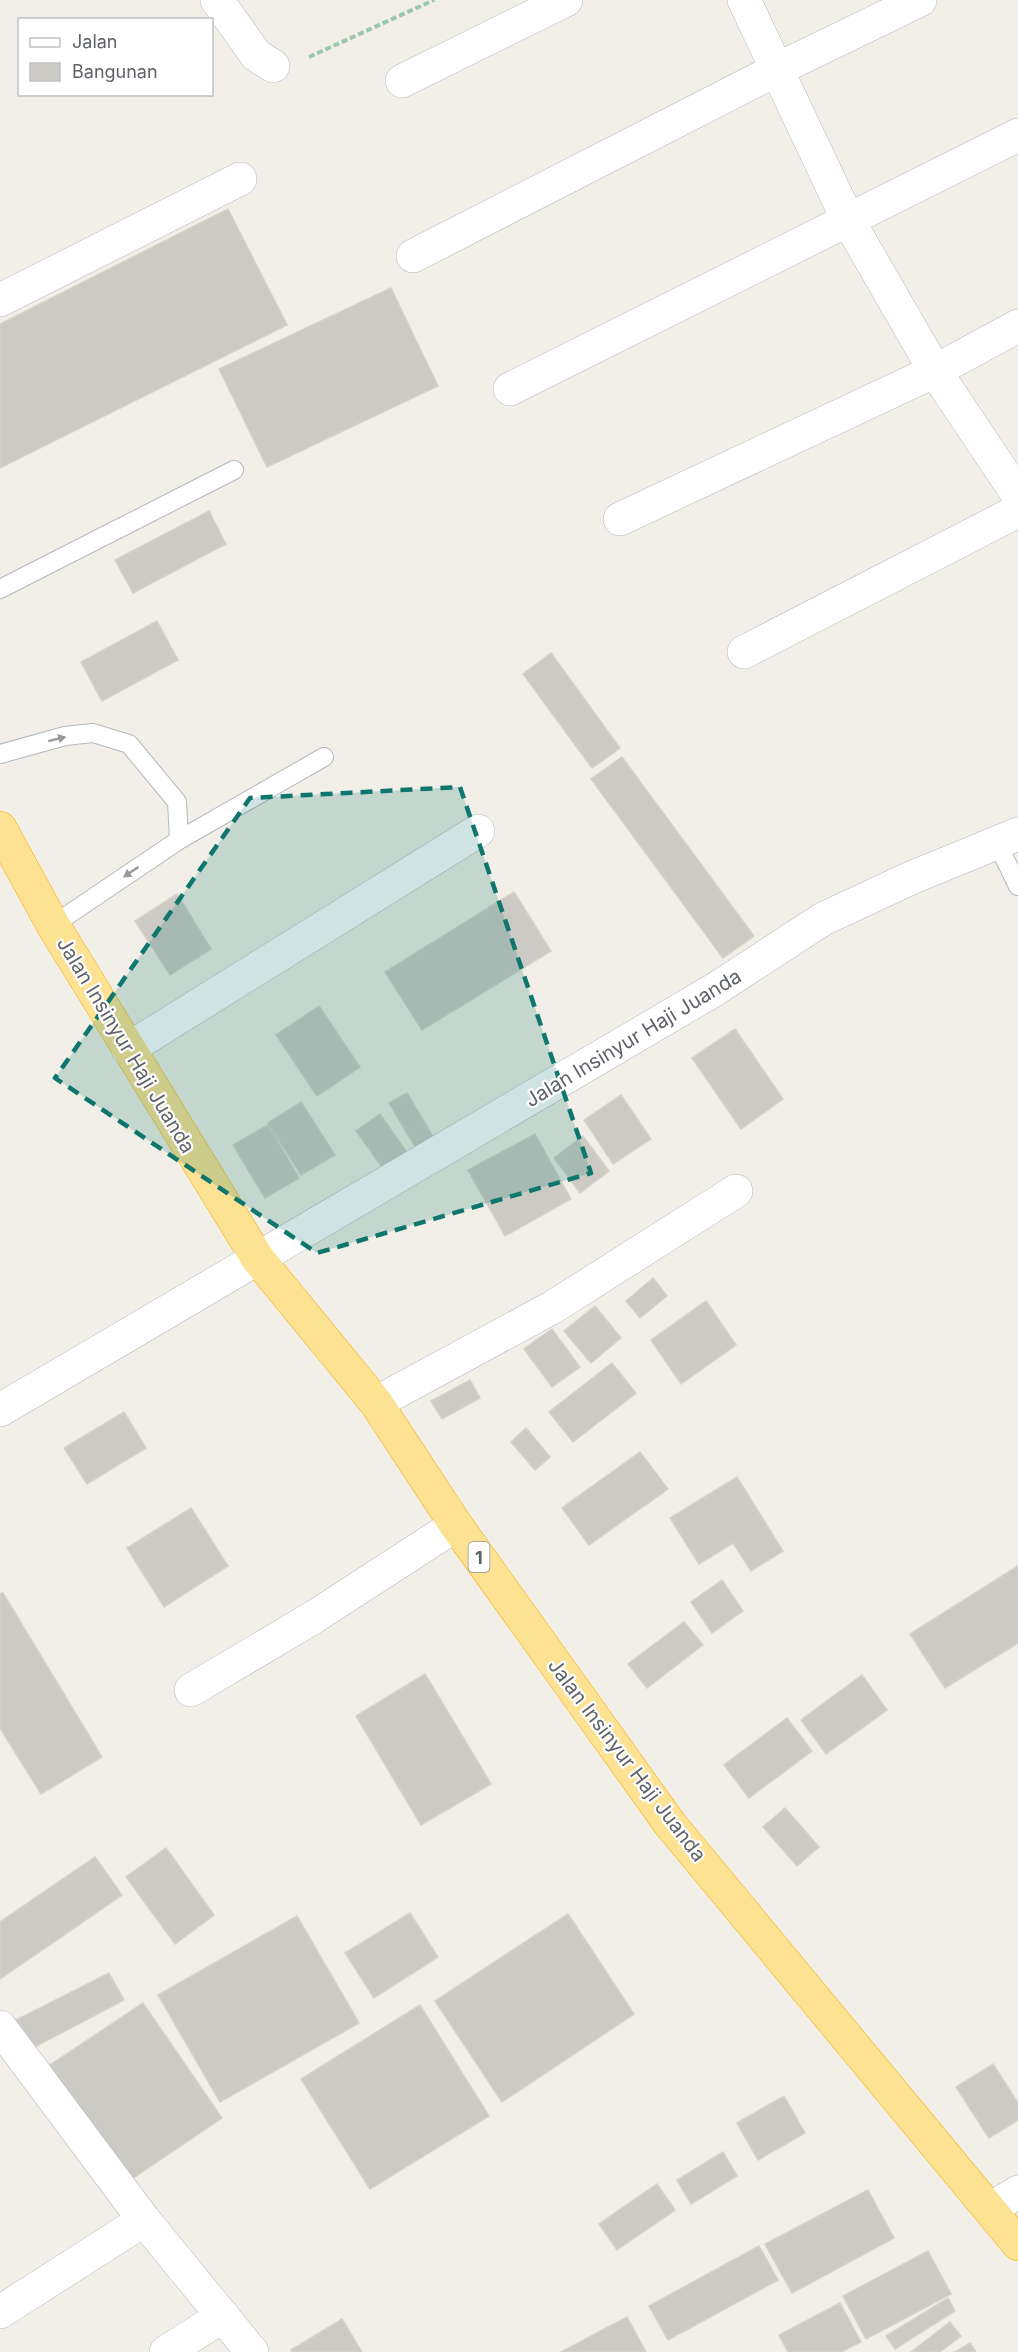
<svg xmlns="http://www.w3.org/2000/svg" width="1018" height="2352" viewBox="0 0 1018 2352" font-family="Inter,sans-serif">
<style>
.building{fill:#cccac5;stroke:#d6d1c6;stroke-width:1.5}
.lines{fill:none;stroke-linecap:round;stroke-linejoin:round}
.lane-casing{stroke:#b5b8bc;stroke-width:20}
.street-casing{stroke:#b5b8bc;stroke-width:34}
.highway-casing{stroke:#f9ab00;stroke-width:34}
.path{stroke:#9cc7a9;stroke-width:4;stroke-dasharray:6 3;stroke-linecap:butt}
.lane{stroke:#fff;stroke-width:18}
.street{stroke:#fff;stroke-width:33}
.highway{stroke:#fde293;stroke-width:33}
.oneway{fill:#979a9d}
.marked{fill:#0f766e;fill-opacity:0.2;stroke:#0f766e;stroke-width:4.5;stroke-dasharray:12 8;stroke-linejoin:round}
.labels{text-anchor:middle;dominant-baseline:central;stroke-width:4.5;stroke-linejoin:round;paint-order:stroke}
.shield{fill:#fff;stroke:#8f9295;stroke-width:1.5}
.shield-label{font-size:18px;font-weight:bold;fill:#5f6368}
.street-label{font-size:20px;fill:#5f6368;stroke:#fff}
</style>
<rect width="100%" height="100%" fill="#f1efe8"/>
<path class="building" d="M 228,209 L 287,325 L 0,468 L 0,324 Z
M 391,288 L 438,386 L 267,467 L 219,369 Z
M 209,511 L 226,544 L 133,593 L 115,560 Z
M 157,621 L 178,660 L 102,701 L 81,662 Z
M 551,653 L 620,748 L 592,768 L 523,674 Z
M 622,757 L 754,936 L 723,958 L 591,779 Z
M 514,892 L 551,951 L 422,1030 L 385,972 Z
M 177,894 L 211,949 L 170,975 L 135,921 Z
M 319,1006 L 360,1067 L 317,1096 L 276,1035 Z
M 735,1029 L 783,1099 L 741,1129 L 692,1058 Z
M 407,1093 L 438,1145 L 420,1155 L 389,1103 Z
M 621,1095 L 651,1139 L 613,1164 L 584,1120 Z
M 301,1102 L 335,1155 L 301,1175 L 268,1123 Z
M 380,1114 L 411,1158 L 387,1174 L 356,1131 Z
M 268,1125 L 299,1178 L 265,1198 L 233,1145 Z
M 535,1134 L 571,1199 L 505,1236 L 468,1170 Z
M 583,1136 L 609,1171 L 580,1193 L 554,1158 Z
M 653,1278 L 667,1296 L 640,1318 L 626,1301 Z
M 706,1301 L 736,1345 L 681,1384 L 651,1340 Z
M 595,1306 L 621,1338 L 591,1363 L 564,1331 Z
M 552,1329 L 580,1367 L 552,1387 L 524,1349 Z
M 612,1363 L 636,1393 L 573,1442 L 549,1412 Z
M 470,1380 L 480,1398 L 442,1419 L 431,1401 Z
M 124,1412 L 146,1448 L 87,1484 L 64,1448 Z
M 526,1428 L 550,1457 L 535,1470 L 511,1442 Z
M 640,1452 L 668,1489 L 589,1545 L 562,1508 Z
M 737,1477 L 783,1551 L 751,1571 L 733,1543 L 699,1564 L 670,1518 Z
M 191,1508 L 228,1566 L 164,1607 L 127,1548 Z
M 1018,1566 L 1018,1643 L 945,1688 L 910,1634 Z
M 722,1580 L 743,1611 L 712,1633 L 691,1602 Z
M 3,1593 L 102,1757 L 41,1794 L 0,1728 L 0,1594 Z
M 684,1622 L 703,1645 L 647,1688 L 628,1664 Z
M 425,1674 L 491,1784 L 421,1825 L 356,1716 Z
M 862,1675 L 887,1710 L 826,1754 L 801,1720 Z
M 787,1718 L 812,1751 L 749,1798 L 724,1765 Z
M 785,1808 L 819,1847 L 797,1866 L 763,1827 Z
M 166,1848 L 214,1915 L 175,1944 L 126,1877 Z
M 95,1857 L 122,1895 L 0,1979 L 0,1922 Z
M 410,1913 L 438,1957 L 374,1998 L 345,1953 Z
M 568,1914 L 634,2014 L 502,2102 L 435,2001 Z
M 297,1916 L 359,2023 L 220,2102 L 158,1995 Z
M 109,1973 L 124,2000 L 29,2050 L 14,2021 Z
M 143,2003 L 222,2118 L 126,2183 L 47,2067 Z
M 420,2005 L 489,2116 L 370,2189 L 301,2079 Z
M 993,2064 L 1018,2103 L 1018,2120 L 989,2138 L 956,2087 Z
M 784,2096 L 805,2133 L 758,2160 L 737,2123 Z
M 723,2152 L 737,2176 L 691,2204 L 677,2180 Z
M 657,2184 L 675,2210 L 617,2250 L 599,2224 Z
M 868,2190 L 894,2238 L 792,2293 L 765,2244 Z
M 759,2246 L 778,2280 L 668,2340 L 649,2306 Z
M 928,2251 L 951,2294 L 866,2339 L 843,2296 Z
M 948,2298 L 955,2311 L 895,2349 L 886,2336 Z
M 840,2303 L 861,2342 L 841,2352 L 788,2352 L 779,2335 Z
M 627,2317 L 646,2352 L 561,2352 Z
M 342,2319 L 362,2352 L 292,2352 L 291,2350 Z
M 950,2322 L 961,2336 L 940,2352 L 911,2352 Z
M 970,2343 L 976,2352 L 955,2352 Z"/>
<g class="lines">
<g class="lane-casing">
<path id="lane" d="M 0,589 L 234,470
M 0,754 L 65,736 L 93,733 L 129,744 L 177,802 L 179,840
M 997,843 L 1018,886
M 53,925 L 179,840 L 324,757"/>
</g>
<g class="street-casing">
<path id="street" d="M 217,0 L 256,55 L 273,66
M 744,0 L 848,220 L 935,371 L 1018,495
M 402,81 L 566,0
M 413,256 L 778,69 L 920,0
M 0,300 L 240,179
M 510,389 L 1018,135
M 620,519 L 935,371 L 1018,326
M 744,652 L 1018,511
M 128,1049 L 478,831
M 376,1403 L 553,1307 L 736,1191
M 0,1410 L 714,990 L 823,919 L 911,878 L 1018,834
M 191,1690 L 314,1617 L 456,1525
M 0,2027 L 144,2220 L 252,2352
M 990,2209 L 1018,2192
M 0,2312 L 144,2220
M 166,2352 L 223,2316"/>
</g>
<g class="highway-casing">
<path id="highway" d="M 0,828 L 53,925 L 258,1259 L 376,1403 L 456,1525 L 670,1824 L 1018,2244"/>
</g>
<path class="path" d="M 309,57 L 434,0"/>
<use href="#lane" class="lane"/>
<use href="#street" class="street"/>
<use href="#highway" class="highway"/>
</g>
<defs><path id="oneway-solid" d="M-6-.8H1V-3.2L6.5 0L1 3.2V.8H-6Z" transform="scale(1.5)"/></defs>
<g class="oneway">
<use href="#oneway-solid" transform="translate(57 739) rotate(-14)"/>
<use href="#oneway-solid" transform="translate(131 872) rotate(146)"/>
</g>
<path class="marked" d="M 460,787 L 591,1173 L 317,1253 L 55,1078 L 250,798 Z"/>
<g class="labels">
<rect class="shield" x="468.5" y="1542" width="21" height="30" rx="4.5"/>
<g class="shield-label">
<text x="479" y="1557">1</text>
</g>
<g class="street-label">
<text transform="translate(633 1038) rotate(-31)">Jalan Insinyur Haji Juanda</text>
<text transform="translate(126 1045) rotate(59)">Jalan Insinyur Haji Juanda</text>
<text transform="translate(627 1760) rotate(53)">Jalan Insinyur Haji Juanda</text>
</g>
</g>
<rect x="18" y="18" width="195" height="78" fill="#ffffff" stroke="#bfc1c3" stroke-width="1.5"/>
<rect x="30" y="38" width="30" height="9" fill="#ffffff" stroke="#bfc1c3" stroke-width="1.5"/>
<text x="72" y="48" font-size="18" fill="#5f6368">Jalan</text>
<rect x="30" y="63" width="30" height="18" fill="#cccac5" stroke="#bfc1c3" stroke-width="1.5"/>
<text x="72" y="78" font-size="18" fill="#5f6368">Bangunan</text>
</svg>
